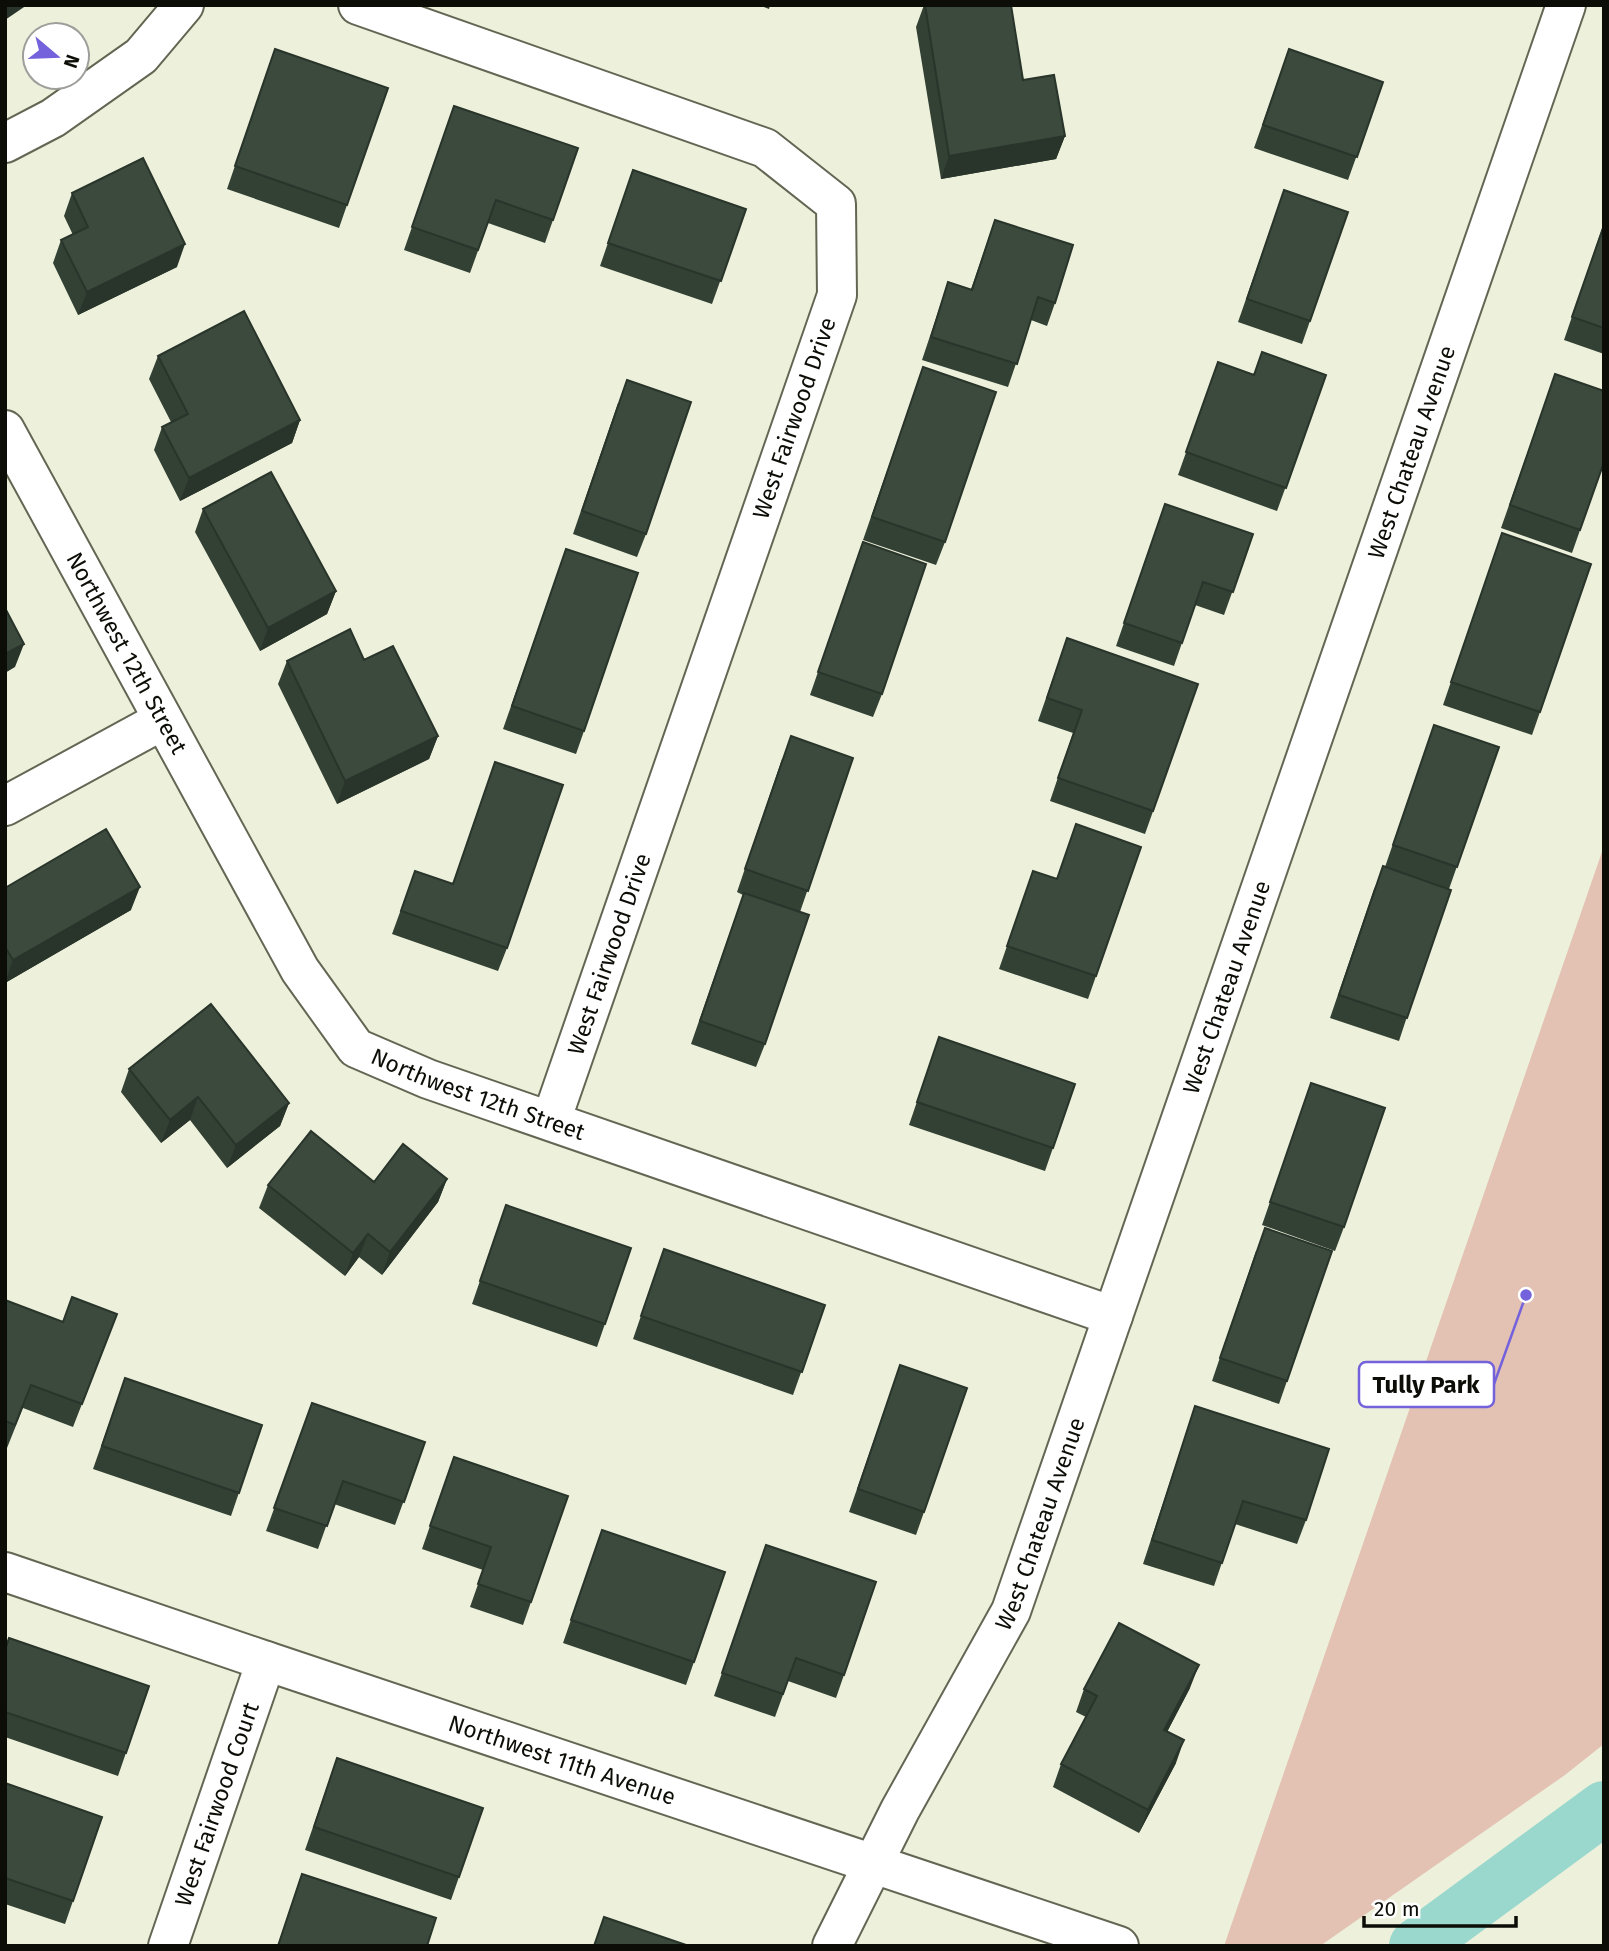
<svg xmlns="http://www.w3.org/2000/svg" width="1609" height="1951" viewBox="0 0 1609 1951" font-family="'Fira Sans',sans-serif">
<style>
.green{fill:#e3c2b3}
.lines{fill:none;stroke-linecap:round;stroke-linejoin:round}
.canal{stroke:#9ad8ce;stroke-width:54}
.minor-casing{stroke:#636653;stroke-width:42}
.minor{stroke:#fff;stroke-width:38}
.wall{fill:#334034}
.shaded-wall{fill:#29342b}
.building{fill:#3b4a3d;stroke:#29342b;stroke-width:2}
.labels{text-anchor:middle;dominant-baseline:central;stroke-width:7;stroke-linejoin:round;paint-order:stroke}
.street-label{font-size:23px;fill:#0c0d06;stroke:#fff}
.leader{fill:none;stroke:#7462dc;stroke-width:2.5}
.callout-dot{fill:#7462dc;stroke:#fff;stroke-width:2.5}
.callout{fill:#fff;stroke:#7462dc;stroke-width:2.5}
.callout-label{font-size:24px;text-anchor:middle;font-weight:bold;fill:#0c0d06}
</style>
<rect width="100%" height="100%" fill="#edf1db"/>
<path class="green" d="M 1604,846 L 1604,1744 L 1565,1775 L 1320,1946 L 1224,1946 Z"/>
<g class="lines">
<path class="canal" d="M 1416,1946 L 1604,1808"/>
<g class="minor-casing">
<g id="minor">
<path d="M 358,5 L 765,148 L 836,204 L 837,295 L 551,1121"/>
<path d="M 5,143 L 53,118 L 141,56 L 184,5"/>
<path id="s1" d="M 5,430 L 300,970 L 356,1048 L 428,1079 L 1113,1316"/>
<path d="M 5,806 L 163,720"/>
<path id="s2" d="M 5,1572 L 266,1661 L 1119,1946"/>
<path id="s3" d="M 168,1946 L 266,1661"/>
<path id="s4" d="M 832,1946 L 900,1810 L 1011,1611 L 1566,5"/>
</g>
</g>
<use href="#minor" class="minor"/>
</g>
<path class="wall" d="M 759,5 L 770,5 L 769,9 Z
M 924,5 L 1011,5 L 1023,80 L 1065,136 L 1056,159 L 941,179 L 916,27 Z
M 1289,49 L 1383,82 L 1348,180 L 1254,148 Z
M 267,72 L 347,205 L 339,228 L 227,189 Z
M 446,129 L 578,148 L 545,243 L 488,223 L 470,273 L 404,250 Z
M 633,170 L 746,209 L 712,304 L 600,266 Z
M 72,193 L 177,267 L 78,315 L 53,263 L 61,240 L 73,235 L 64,216 Z
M 1276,213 L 1310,321 L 1302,344 L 1238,322 Z
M 995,220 L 1055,303 L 1047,326 L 1031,320 L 1008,387 L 922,360 L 948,282 L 971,289 Z
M 1604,223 L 1604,354 L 1564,340 Z
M 158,356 L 300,420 L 292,443 L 180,501 L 154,450 L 162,427 L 171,422 L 149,379 Z
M 1218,362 L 1253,375 L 1326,375 L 1277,511 L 1178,475 Z
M 915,390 L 945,542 L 936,565 L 863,540 Z
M 1547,397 L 1604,462 L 1572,553 L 1501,528 Z
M 618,403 L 646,534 L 637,557 L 573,534 Z
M 203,509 L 336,591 L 327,614 L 260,651 L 195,532 Z
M 1157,527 L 1253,534 L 1224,615 L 1195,605 L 1174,666 L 1116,646 Z
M 1494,556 L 1540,712 L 1532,735 L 1443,705 Z
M 855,565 L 882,694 L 873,717 L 810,695 Z
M 558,572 L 584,731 L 576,754 L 503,729 Z
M 1067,638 L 1198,684 L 1145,834 L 1050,801 L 1073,733 L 1038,721 Z
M 364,660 L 438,736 L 429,759 L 337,804 L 278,684 L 287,661 Z
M 1499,747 L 1449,889 L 1399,1041 L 1330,1018 L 1374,889 L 1385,867 L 1426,748 Z
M 853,758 L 800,912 L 765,1044 L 756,1067 L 691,1044 L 743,895 L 737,892 L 782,759 Z
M 1141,847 L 1088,999 L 999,969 L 1033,871 L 1056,879 Z
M 415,871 L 507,948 L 498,971 L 392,934 Z
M 5,888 L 131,910 L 5,983 Z
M 939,1037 L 1075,1084 L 1045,1171 L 909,1125 Z
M 129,1069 L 289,1103 L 280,1126 L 227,1168 L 190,1120 L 161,1143 L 121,1092 Z
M 1303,1106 L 1344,1227 L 1335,1251 L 1262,1225 Z
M 447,1179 L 438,1202 L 382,1275 L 359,1257 L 345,1276 L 259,1208 L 268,1185 Z
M 506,1205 L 631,1248 L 597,1347 L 472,1304 Z
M 664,1249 L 825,1305 L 793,1395 L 633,1339 Z
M 1256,1251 L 1287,1381 L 1279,1404 L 1212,1381 Z
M 5,1300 L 63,1322 L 117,1314 L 73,1427 L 23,1408 L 7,1448 L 5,1448 Z
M 125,1378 L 262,1425 L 231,1516 L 93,1469 Z
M 892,1388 L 924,1512 L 916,1535 L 849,1512 Z
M 312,1403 L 425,1442 L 395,1525 L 334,1504 L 318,1549 L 266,1531 Z
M 1195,1406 L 1306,1520 L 1297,1544 L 1235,1524 L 1214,1586 L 1143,1564 Z
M 454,1457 L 531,1602 L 523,1625 L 470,1607 L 483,1570 L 422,1549 Z
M 602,1530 L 725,1572 L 686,1685 L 563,1643 Z
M 758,1568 L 876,1582 L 836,1698 L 788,1681 L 775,1717 L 714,1696 Z
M 5,1650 L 149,1686 L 118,1776 L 5,1737 Z
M 1190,1688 L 1167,1732 L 1176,1763 L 1139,1833 L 1053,1787 L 1061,1764 L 1086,1717 L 1076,1712 L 1084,1689 Z
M 337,1758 L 483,1808 L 451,1900 L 305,1850 Z
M 5,1783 L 102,1817 L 65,1924 L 5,1904 Z"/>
<path class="shaded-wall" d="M 5,5 L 27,5 L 5,20 Z
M 1065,136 L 1056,159 L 941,179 L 949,156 Z
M 185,244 L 177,267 L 78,315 L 87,292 Z
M 300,420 L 292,443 L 180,501 L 189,478 Z
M 336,591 L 327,614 L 260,651 L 268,628 Z
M 24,644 L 15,667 L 5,673 L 5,654 Z
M 438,736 L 429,759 L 337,804 L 345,781 Z
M 140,887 L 131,910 L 5,983 L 13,960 Z
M 198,1097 L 190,1120 L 161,1143 L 170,1120 Z
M 289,1103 L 280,1126 L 227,1168 L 236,1145 Z
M 447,1179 L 438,1202 L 382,1275 L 390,1252 Z
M 368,1234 L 359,1257 L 345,1276 L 353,1253 Z
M 1199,1665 L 1190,1688 L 1156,1753 L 1164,1730 Z
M 1184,1740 L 1176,1763 L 1139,1833 L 1148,1810 Z"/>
<path class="building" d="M 925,5 L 1011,5 L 1023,80 L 1054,75 L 1065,136 L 949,156 Z
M 275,49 L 388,88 L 347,205 L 235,166 Z
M 1289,49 L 1383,82 L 1357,157 L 1263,125 Z
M 454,106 L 578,148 L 553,220 L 496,200 L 478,250 L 412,227 Z
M 143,158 L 185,244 L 87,292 L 61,240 L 88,227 L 72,193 Z
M 633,170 L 746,209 L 721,281 L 608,243 Z
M 1284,190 L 1348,212 L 1310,321 L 1247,299 Z
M 995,220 L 1073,245 L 1055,303 L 1038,297 L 1017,364 L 931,337 L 948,282 L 972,290 Z
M 1604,225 L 1604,328 L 1572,317 Z
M 244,311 L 300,420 L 189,478 L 162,427 L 188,414 L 158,356 Z
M 1262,352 L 1326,375 L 1286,488 L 1186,452 L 1218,362 L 1254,375 Z
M 923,367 L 996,392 L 945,542 L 872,517 Z
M 1555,374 L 1604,391 L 1604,462 L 1580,530 L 1510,505 Z
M 627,380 L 691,402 L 646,534 L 582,511 Z
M 271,472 L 336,591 L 268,628 L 203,509 Z
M 1165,504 L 1253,534 L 1233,592 L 1203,582 L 1182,643 L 1124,623 Z
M 1502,533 L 1591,564 L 1540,712 L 1451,682 Z
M 863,542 L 926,564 L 882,694 L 818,672 Z
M 566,549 L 638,573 L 584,731 L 512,706 Z
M 5,608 L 24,644 L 5,654 Z
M 350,629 L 364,660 L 393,646 L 438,736 L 345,781 L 287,661 Z
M 1067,638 L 1198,684 L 1153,811 L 1058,778 L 1082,710 L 1047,698 Z
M 1434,725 L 1499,747 L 1457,867 L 1393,845 Z
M 791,736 L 853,758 L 808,891 L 745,869 Z
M 495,762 L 563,785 L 507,948 L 401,911 L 415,871 L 453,884 Z
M 1076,824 L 1141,847 L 1096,976 L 1007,946 L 1033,871 L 1057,879 Z
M 106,829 L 140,887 L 13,960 L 5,947 L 5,888 Z
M 1383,866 L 1451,890 L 1407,1018 L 1339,995 Z
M 744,893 L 809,915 L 765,1044 L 700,1021 Z
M 211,1004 L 289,1103 L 236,1145 L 198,1097 L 170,1120 L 129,1069 Z
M 939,1037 L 1075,1084 L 1053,1148 L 917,1102 Z
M 1311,1083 L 1385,1108 L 1344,1227 L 1270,1202 Z
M 311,1131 L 374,1182 L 403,1144 L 447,1179 L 390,1252 L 368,1234 L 353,1253 L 268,1185 Z
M 506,1205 L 631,1248 L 605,1324 L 480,1281 Z
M 1265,1228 L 1332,1251 L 1287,1381 L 1220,1358 Z
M 664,1249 L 825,1305 L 802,1372 L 641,1316 Z
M 72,1297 L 117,1314 L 82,1404 L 31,1385 L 15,1425 L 5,1421 L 5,1300 L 63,1322 Z
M 900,1365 L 967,1388 L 924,1512 L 858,1489 Z
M 125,1378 L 262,1425 L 239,1493 L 102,1446 Z
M 312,1403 L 425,1442 L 404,1502 L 343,1481 L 327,1526 L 274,1508 Z
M 1195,1406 L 1329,1449 L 1306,1520 L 1243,1501 L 1222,1563 L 1152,1540 Z
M 454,1457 L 568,1496 L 531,1602 L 478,1584 L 491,1547 L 430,1526 Z
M 602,1530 L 725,1572 L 694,1662 L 571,1620 Z
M 766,1545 L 876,1582 L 844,1675 L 796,1658 L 783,1694 L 722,1673 Z
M 1119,1623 L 1199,1665 L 1164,1730 L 1184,1740 L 1148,1810 L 1061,1764 L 1097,1696 L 1084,1689 Z
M 9,1638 L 149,1686 L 126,1753 L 5,1712 L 5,1650 Z
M 337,1758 L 483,1808 L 459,1877 L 314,1827 Z
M 5,1783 L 102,1817 L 73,1901 L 5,1878 Z
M 302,1874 L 436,1918 L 427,1946 L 278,1946 Z
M 604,1917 L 689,1946 L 594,1946 Z"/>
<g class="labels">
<g class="street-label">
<text transform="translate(794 418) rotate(-71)">West Fairwood Drive</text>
<text stroke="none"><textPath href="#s4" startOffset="1606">West Chateau Avenue</textPath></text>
<text stroke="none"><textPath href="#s1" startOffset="254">Northwest 12th Street</textPath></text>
<text transform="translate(609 954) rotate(-71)">West Fairwood Drive</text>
<text stroke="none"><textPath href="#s4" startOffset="1040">West Chateau Avenue</textPath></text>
<text stroke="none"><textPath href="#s1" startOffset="842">Northwest 12th Street</textPath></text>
<text stroke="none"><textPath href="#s4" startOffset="472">West Chateau Avenue</textPath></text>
<text stroke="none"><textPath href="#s2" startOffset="588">Northwest 11th Avenue</textPath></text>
<text stroke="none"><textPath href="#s3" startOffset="150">West Fairwood Court</textPath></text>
</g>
</g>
<path class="leader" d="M1526 1295L1494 1384"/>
<circle class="callout-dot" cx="1526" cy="1295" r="7"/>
<rect class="callout" x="1359" y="1362" width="135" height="45" rx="7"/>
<g class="callout-label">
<text x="1426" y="1393">Tully Park</text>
</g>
<rect width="1609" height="1951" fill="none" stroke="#0c0d06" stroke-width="14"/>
<g transform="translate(56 56) rotate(109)"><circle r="33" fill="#ffffff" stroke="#9e9e9b" stroke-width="2"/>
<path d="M0-5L12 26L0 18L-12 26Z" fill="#7462dc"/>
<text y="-10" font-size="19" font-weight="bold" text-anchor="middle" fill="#0c0d06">N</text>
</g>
<path d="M1364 1916v10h152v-10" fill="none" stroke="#0c0d06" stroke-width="3.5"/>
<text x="1374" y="1916" font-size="21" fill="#0c0d06" stroke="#ffffff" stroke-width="5" paint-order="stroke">20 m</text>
</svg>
